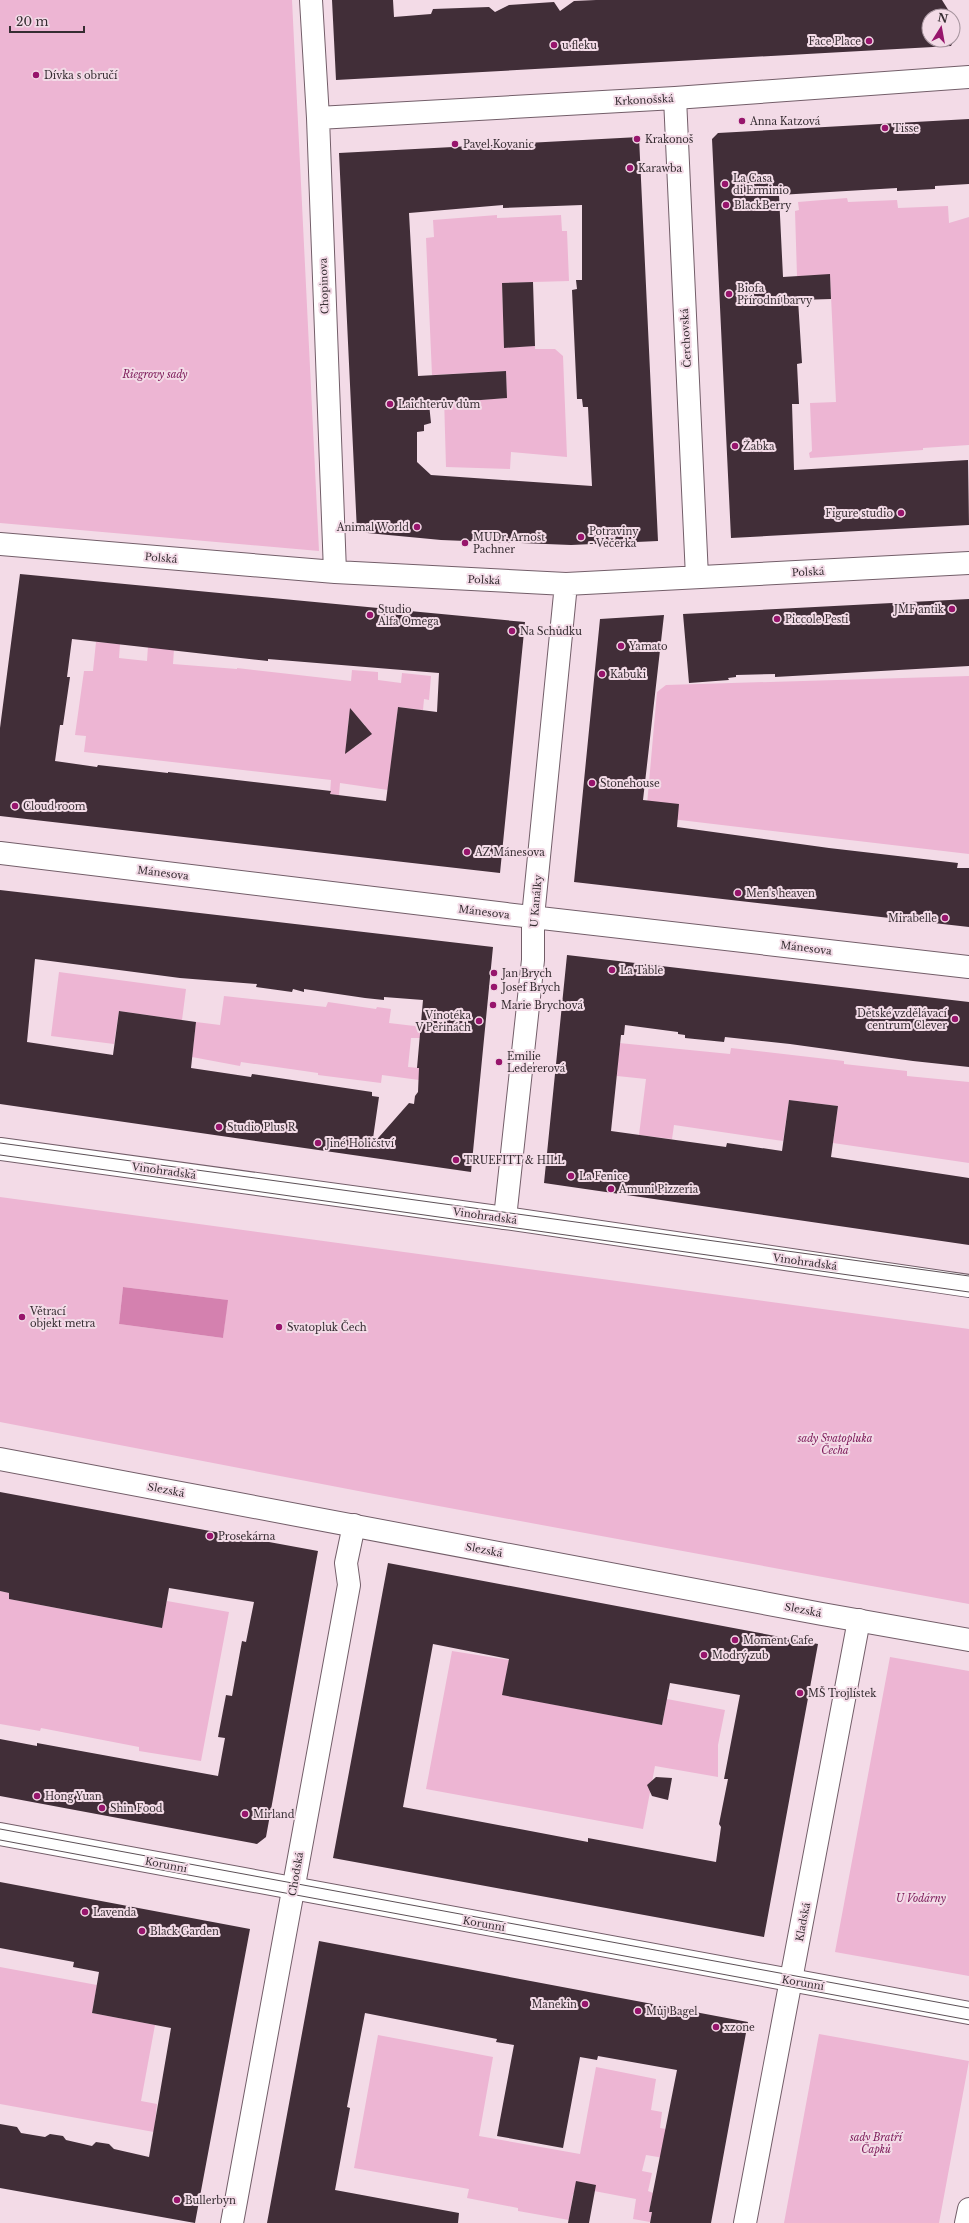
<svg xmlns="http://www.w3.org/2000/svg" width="969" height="2223" viewBox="0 0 969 2223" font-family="'Libre Baskerville',serif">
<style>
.green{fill:#edb5d3;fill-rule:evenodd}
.water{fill:#d481af}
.building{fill:#412e38;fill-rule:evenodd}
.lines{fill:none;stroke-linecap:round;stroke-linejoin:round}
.street-casing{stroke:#735e69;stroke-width:24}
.secondary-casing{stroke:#735e69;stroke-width:24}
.street{stroke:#fff;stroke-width:22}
.secondary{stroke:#fff;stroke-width:22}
.tram{stroke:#5c5056;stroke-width:1}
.poi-dot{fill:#97156c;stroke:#f3dbe7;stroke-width:1.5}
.labels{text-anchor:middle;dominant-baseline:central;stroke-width:4;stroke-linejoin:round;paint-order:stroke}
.poi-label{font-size:10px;fill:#362d32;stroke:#f3dbe7;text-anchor:start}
.street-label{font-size:10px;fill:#362d32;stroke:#f3dbe7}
.park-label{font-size:10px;font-style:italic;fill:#7b1958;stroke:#f3dbe7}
</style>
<rect width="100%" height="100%" fill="#f3dbe7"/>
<path class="green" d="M 0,0 L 292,0 L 319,551 L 0,523 Z
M 847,198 L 848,202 L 897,200 L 898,208 L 948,206 L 949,223 L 969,217 L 969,445 L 923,448 L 923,450 L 810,458 L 809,453 L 812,451 L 810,403 L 836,402 L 830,275 L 797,276 L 795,211 L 799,210 L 798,202 Z
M 497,215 L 497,218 L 561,215 L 562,231 L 567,231 L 569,281 L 502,283 L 504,347 L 535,346 L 535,349 L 555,349 L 563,356 L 567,457 L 511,452 L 510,469 L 446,467 L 444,397 L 449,402 L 507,398 L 506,371 L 432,375 L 426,238 L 434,237 L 433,220 Z
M 96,642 L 120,644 L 119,658 L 147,661 L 148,646 L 174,649 L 173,664 L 237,669 L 237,668 L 351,681 L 352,670 L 378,672 L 378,680 L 401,683 L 402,673 L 431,676 L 429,700 L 424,699 L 423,710 L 398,707 L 388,790 L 340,783 L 339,795 L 330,794 L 331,780 L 84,752 L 86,736 L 75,735 L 84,671 L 93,671 ZM 349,717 L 358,718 L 365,725 L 363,741 L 355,747 L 346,746 Z
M 969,676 L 969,854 L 646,816 L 657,692 L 666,685 Z
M 59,972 L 186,989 L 182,1020 L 119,1011 L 114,1044 L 51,1036 Z
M 224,996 L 326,1007 L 328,1002 L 376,1009 L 377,1007 L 391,1009 L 389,1023 L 423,1027 L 420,1038 L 411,1038 L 408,1067 L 419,1068 L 419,1080 L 382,1075 L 381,1083 L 318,1075 L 318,1073 L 241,1062 L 240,1066 L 192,1057 L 196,1022 L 220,1025 Z
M 619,1043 L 730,1054 L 731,1048 L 844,1061 L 844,1064 L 907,1071 L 907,1076 L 969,1082 L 969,1163 L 833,1143 L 838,1106 L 789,1100 L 783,1141 L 674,1125 L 672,1139 L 639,1135 L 646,1079 L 617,1076 Z
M 0,1197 L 969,1329 L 969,1604 L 374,1494 L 0,1422 ZM 123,1287 L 227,1300 L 223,1338 L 119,1324 Z
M 0,1591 L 9,1593 L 9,1599 L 161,1628 L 167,1601 L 229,1612 L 201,1761 L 139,1751 L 139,1747 L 41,1728 L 40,1731 L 0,1724 Z
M 452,1651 L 509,1660 L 503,1695 L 662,1725 L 667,1699 L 725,1710 L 718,1745 L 718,1777 L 655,1766 L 643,1829 L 426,1789 Z
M 890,1657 L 969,1671 L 969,1976 L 835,1952 Z
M 0,1967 L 97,1985 L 92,2013 L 155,2025 L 141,2101 L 157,2104 L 154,2132 L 0,2104 Z
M 819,2034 L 969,2061 L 939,2223 L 784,2223 Z
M 378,2035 L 493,2057 L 479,2136 L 580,2154 L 596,2067 L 656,2079 L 651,2110 L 662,2112 L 660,2128 L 666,2129 L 664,2158 L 646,2155 L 642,2171 L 652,2173 L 648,2191 L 653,2193 L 649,2212 L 652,2212 L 650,2222 L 633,2219 L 636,2199 L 594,2191 L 593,2197 L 573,2194 L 569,2220 L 518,2211 L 518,2208 L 467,2198 L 469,2189 L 354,2168 Z"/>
<path class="water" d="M 123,1287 L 228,1300 L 223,1338 L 119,1324 Z"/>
<path class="building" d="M 332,0 L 393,0 L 394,17 L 431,14 L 433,9 L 489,7 L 495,12 L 509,5 L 554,2 L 560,11 L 574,1 L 596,0 L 942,0 L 952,16 L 929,16 L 929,40 L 953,40 L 953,17 L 960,28 L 951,46 L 336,80 Z
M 969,119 L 969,184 L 935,186 L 935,189 L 897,191 L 897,188 L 779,195 L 783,277 L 830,274 L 831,299 L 798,300 L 802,363 L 797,364 L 799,404 L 792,404 L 794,470 L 968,460 L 969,525 L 731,538 L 712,139 L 718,133 Z
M 639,137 L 658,541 L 571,545 L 441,540 L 357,532 L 339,153 ZM 503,205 L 503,208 L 582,205 L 582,280 L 576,280 L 577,289 L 572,290 L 577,399 L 582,399 L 583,407 L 588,407 L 592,486 L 431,475 L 417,462 L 417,432 L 424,431 L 424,425 L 431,423 L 429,404 L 507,398 L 506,371 L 418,376 L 409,213 Z
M 533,282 L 535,346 L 504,348 L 502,283 Z
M 20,574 L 525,622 L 500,873 L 0,816 L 0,728 ZM 72,639 L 268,661 L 268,659 L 439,673 L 437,712 L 398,707 L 386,801 L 330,794 L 331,791 L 168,772 L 168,773 L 98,765 L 97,767 L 55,761 L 60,725 L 63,725 L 70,677 L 67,677 Z
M 969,599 L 969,666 L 775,677 L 775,674 L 736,675 L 736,677 L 728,678 L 729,680 L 689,683 L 683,614 Z
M 664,615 L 643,800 L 679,804 L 677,827 L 829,848 L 958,863 L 957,868 L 969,868 L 969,927 L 574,882 L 600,619 Z
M 350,708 L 372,734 L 345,754 Z
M 0,890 L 493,947 L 471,1172 L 0,1104 ZM 35,959 L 180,978 L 257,984 L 256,987 L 292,992 L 293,989 L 304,992 L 304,989 L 365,998 L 384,1000 L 384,997 L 423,1000 L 417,1068 L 419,1068 L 418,1092 L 415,1096 L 414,1104 L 409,1103 L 372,1145 L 379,1097 L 372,1096 L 372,1092 L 252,1074 L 251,1077 L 191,1068 L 196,1022 L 119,1011 L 113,1055 L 27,1042 Z
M 567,955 L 969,1002 L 969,1067 L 913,1061 L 790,1044 L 725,1037 L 724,1042 L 685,1038 L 685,1035 L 678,1034 L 678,1032 L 625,1025 L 624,1035 L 621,1035 L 611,1131 L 726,1147 L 727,1143 L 782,1151 L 789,1100 L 838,1106 L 831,1157 L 969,1178 L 969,1245 L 544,1183 Z
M 0,1492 L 318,1551 L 266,1837 L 257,1844 L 0,1796 L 0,1739 L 37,1746 L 37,1743 L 218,1776 L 225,1738 L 218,1737 L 226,1695 L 232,1696 L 242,1641 L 246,1642 L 254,1602 L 169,1588 L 162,1628 L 9,1599 L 9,1593 L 0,1591 Z
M 388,1563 L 818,1644 L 764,1937 L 333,1858 ZM 433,1644 L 509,1659 L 502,1695 L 662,1725 L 670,1683 L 740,1695 L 724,1779 L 728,1779 L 719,1824 L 721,1827 L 716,1862 L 588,1838 L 588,1842 L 403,1807 Z
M 656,1777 L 672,1778 L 668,1800 L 652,1796 L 647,1785 Z
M 0,1882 L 250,1929 L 195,2223 L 0,2188 L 0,2124 L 17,2127 L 21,2133 L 45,2137 L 50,2134 L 63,2136 L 66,2140 L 92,2146 L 96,2142 L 109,2144 L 114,2149 L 149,2157 L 171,2028 L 92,2013 L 99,1972 L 73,1967 L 74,1962 L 0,1948 Z
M 319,1941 L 748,2022 L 711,2223 L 650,2223 L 652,2212 L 649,2212 L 677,2070 L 598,2056 L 597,2060 L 580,2057 L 563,2148 L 497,2136 L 514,2045 L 496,2042 L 497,2039 L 365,2013 L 347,2107 L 350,2108 L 335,2190 L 459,2213 L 458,2223 L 267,2223 Z
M 576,2181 L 596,2185 L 589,2223 L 568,2223 Z"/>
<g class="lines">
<g class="street-casing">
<path id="street" d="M 311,0 L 318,118 L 335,572
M 675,98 L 697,577
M 318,118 L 675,98 L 969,77
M 0,544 L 335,572 L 566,584 L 969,563
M 0,853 L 506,914 L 969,967
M 505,1218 L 533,960 L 533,917 L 566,584
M 232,2223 L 349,1585 L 346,1563 L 354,1525
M 745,2223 L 859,1620
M 966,2223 L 969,2209"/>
</g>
<g class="secondary-casing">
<path id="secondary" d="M 0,1149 L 505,1218 L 969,1286
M 0,1459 L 822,1614 L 969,1640
M 0,1834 L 969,2013"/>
</g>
<use href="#street" class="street"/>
<use href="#secondary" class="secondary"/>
<path class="tram" d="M 0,1143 L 969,1276
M 0,1155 L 969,1292
M 0,1829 L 969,2008
M 0,1840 L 969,2020"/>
</g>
<g class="poi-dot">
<circle cx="869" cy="41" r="4"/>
<circle cx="554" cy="45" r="4"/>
<circle cx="36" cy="75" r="4"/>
<circle cx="742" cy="121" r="4"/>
<circle cx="885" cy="128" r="4"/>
<circle cx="637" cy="139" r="4"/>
<circle cx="455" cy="144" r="4"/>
<circle cx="630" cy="168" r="4"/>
<circle cx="725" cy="184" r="4"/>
<circle cx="726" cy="205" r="4"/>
<circle cx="729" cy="294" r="4"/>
<circle cx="390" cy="404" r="4"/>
<circle cx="735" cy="446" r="4"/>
<circle cx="901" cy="513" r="4"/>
<circle cx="417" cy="527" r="4"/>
<circle cx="581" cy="537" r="4"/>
<circle cx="465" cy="543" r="4"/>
<circle cx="952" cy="609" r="4"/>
<circle cx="370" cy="615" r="4"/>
<circle cx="777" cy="619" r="4"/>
<circle cx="512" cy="631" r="4"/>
<circle cx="621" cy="646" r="4"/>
<circle cx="602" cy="674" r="4"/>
<circle cx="592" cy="783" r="4"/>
<circle cx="15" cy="806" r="4"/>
<circle cx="467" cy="852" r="4"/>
<circle cx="738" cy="893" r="4"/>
<circle cx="945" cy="918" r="4"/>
<circle cx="612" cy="970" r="4"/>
<circle cx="494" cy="973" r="4"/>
<circle cx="494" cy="987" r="4"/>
<circle cx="493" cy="1005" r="4"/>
<circle cx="955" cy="1019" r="4"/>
<circle cx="479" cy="1021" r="4"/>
<circle cx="499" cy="1062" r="4"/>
<circle cx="219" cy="1127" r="4"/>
<circle cx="318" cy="1143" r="4"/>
<circle cx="456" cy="1160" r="4"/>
<circle cx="571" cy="1176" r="4"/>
<circle cx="611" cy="1189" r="4"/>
<circle cx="22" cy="1317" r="4"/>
<circle cx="279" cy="1327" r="4"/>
<circle cx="210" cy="1536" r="4"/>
<circle cx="735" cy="1640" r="4"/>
<circle cx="704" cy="1655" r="4"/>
<circle cx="800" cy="1693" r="4"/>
<circle cx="37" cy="1796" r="4"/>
<circle cx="102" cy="1808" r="4"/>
<circle cx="245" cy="1814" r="4"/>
<circle cx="85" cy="1912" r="4"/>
<circle cx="142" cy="1931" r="4"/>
<circle cx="585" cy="2004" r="4"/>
<circle cx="638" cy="2011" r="4"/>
<circle cx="716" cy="2027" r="4"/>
<circle cx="177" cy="2200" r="4"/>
</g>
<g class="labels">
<g class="poi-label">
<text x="861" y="41" text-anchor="end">Face Place</text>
<text x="562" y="45">u fleku</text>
<text x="44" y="75">Dívka s obručí</text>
<text x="750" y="121">Anna Katzová</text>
<text x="893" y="128">Tisse</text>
<text x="645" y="139">Krakonoš</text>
<text x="463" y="144">Pavel Kovanic</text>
<text x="638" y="168">Karawba</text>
<text x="733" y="178">La Casa<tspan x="733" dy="12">di Erminio</tspan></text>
<text x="734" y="205">BlackBerry</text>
<text x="737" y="288">Biofa<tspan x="737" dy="12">Přírodní barvy</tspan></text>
<text x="398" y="404">Laichterův dům</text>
<text x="743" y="446">Žabka</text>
<text x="893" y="513" text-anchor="end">Figure studio</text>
<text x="409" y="527" text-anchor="end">Animal World</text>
<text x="589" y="531">Potraviny<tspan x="589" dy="12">- Večerka</tspan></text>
<text x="473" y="537">MUDr. Arnošt<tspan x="473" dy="12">Pachner</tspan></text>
<text x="378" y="609">Studio<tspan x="378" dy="12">Alfa Omega</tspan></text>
<text x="944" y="609" text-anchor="end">JMF antik</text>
<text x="785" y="619">Piccole Pesti</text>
<text x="520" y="631">Na Schůdku</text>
<text x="629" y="646">Yamato</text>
<text x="610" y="674">Kabuki</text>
<text x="600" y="783">Stonehouse</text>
<text x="23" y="806">Cloud room</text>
<text x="475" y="852">AZ Mánesova</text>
<text x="746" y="893">Men's heaven</text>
<text x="937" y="918" text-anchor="end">Mirabelle</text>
<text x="620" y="970">La Table</text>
<text x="502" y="973">Jan Brych</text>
<text x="502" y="987">Josef Brych</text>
<text x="501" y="1005">Marie Brychová</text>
<text x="947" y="1013" text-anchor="end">Dětské vzdělávací<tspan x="947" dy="12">centrum Clever</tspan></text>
<text x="471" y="1015" text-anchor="end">Vinotéka<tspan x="471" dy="12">V Peřinách</tspan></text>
<text x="507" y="1056">Emilie<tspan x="507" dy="12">Ledererová</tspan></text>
<text x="227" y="1127">Studio Plus R</text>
<text x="326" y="1143">Jiné Holičství</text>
<text x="464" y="1160">TRUEFITT &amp; HILL</text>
<text x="579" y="1176">La Fenice</text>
<text x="619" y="1189">Amuni Pizzeria</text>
<text x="30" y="1311">Větrací<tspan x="30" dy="12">objekt metra</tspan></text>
<text x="287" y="1327">Svatopluk Čech</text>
<text x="218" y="1536">Prosekárna</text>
<text x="743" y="1640">Moment Cafe</text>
<text x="712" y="1655">Modrý zub</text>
<text x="808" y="1693">MŠ Trojlístek</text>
<text x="45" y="1796">Hong Yuan</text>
<text x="110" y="1808">Shin Food</text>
<text x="253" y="1814">Mirland</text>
<text x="93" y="1912">Lavenda</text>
<text x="150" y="1931">Black Garden</text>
<text x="577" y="2004" text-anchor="end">Manekin</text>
<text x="646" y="2011">Můj Bagel</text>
<text x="724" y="2027">xzone</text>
<text x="185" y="2200">Bullerbyn</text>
</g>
<g class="street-label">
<text transform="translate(644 100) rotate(-3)">Krkonošská</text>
<text transform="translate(324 286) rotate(-92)">Chopinova</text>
<text transform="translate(686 338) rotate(-93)">Čerchovská</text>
<text transform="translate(161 558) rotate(5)">Polská</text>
<text transform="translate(808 572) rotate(-3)">Polská</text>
<text transform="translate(484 580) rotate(3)">Polská</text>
<text transform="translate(163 873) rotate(7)">Mánesova</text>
<text transform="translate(536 901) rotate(-85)">U Kanálky</text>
<text transform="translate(484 912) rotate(7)">Mánesova</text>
<text transform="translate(806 948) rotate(7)">Mánesova</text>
<text transform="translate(164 1171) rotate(8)">Vinohradská</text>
<text transform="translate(485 1216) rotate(8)">Vinohradská</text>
<text transform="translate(805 1262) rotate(8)">Vinohradská</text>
<text transform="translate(166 1490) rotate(11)">Slezská</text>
<text transform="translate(484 1550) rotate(11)">Slezská</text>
<text transform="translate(803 1610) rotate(11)">Slezská</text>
<text transform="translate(166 1865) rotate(11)">Korunní</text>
<text transform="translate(296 1874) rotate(-80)">Chodská</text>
<text transform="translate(803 1922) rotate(-79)">Kladská</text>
<text transform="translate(484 1924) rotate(10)">Korunní</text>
<text transform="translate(803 1983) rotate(10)">Korunní</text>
</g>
<g class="park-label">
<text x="155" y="374">Riegrovy sady</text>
<text x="835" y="1438">sady Svatopluka<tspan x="835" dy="12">Čecha</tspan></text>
<text x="921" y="1898">U Vodárny</text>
<text x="876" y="2137">sady Bratří<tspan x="876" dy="12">Čapků</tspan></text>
</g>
</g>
<g transform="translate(941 28) rotate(11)"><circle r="19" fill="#f3dbe7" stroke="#a7959f"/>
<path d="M0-3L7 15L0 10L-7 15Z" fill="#97156c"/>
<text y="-6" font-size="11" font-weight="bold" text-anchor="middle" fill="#362d32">N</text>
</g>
<path d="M10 26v6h74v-6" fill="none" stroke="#362d32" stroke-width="2"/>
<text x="16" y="26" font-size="12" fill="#362d32" stroke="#f3dbe7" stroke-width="3" paint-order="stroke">20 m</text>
</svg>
